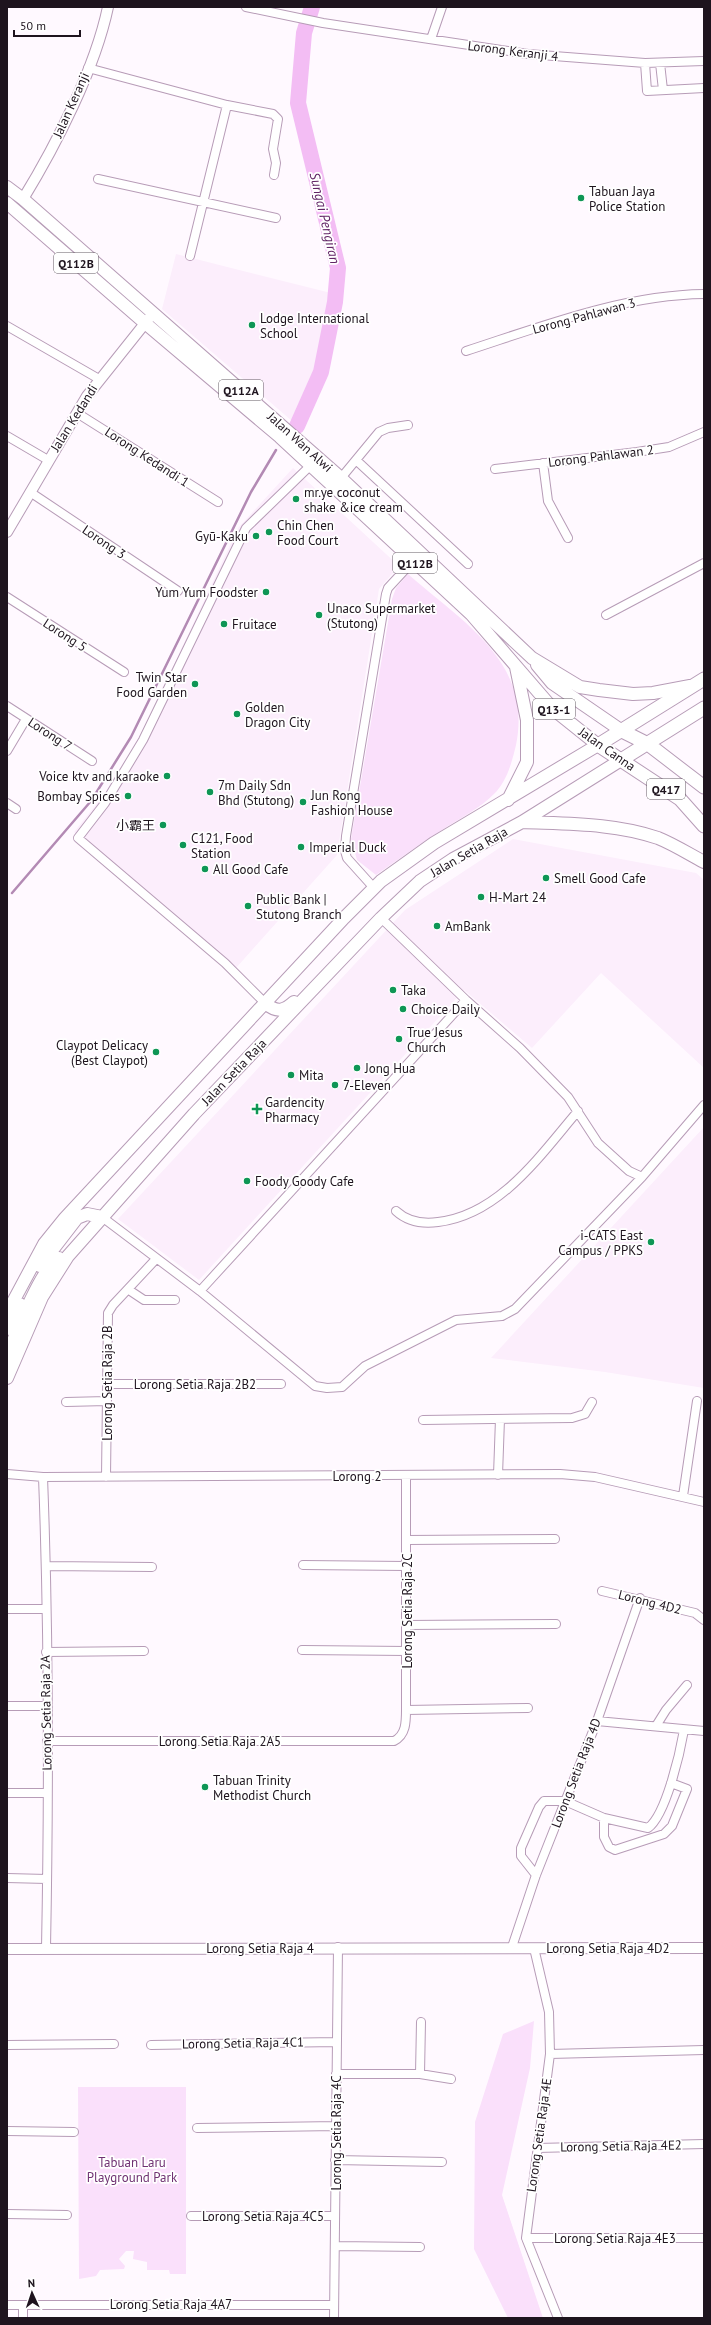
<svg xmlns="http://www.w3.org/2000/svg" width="711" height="2325" viewBox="0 0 711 2325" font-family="'PT Sans','Noto Sans SC',sans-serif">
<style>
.built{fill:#fceefc}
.green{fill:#fae0fb}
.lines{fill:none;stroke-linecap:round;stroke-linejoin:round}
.stream{stroke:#b38ab4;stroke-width:2.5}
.river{stroke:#f3bdf4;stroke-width:16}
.minor-casing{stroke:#b79cb7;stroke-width:10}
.tertiary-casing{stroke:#b79cb7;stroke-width:12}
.primary-casing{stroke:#b79cb7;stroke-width:14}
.trunk-casing{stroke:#b79cb7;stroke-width:15}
.minor{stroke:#fff;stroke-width:8}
.tertiary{stroke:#fff;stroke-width:10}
.primary{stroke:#fff;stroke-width:12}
.trunk{stroke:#fff;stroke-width:13}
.poi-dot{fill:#0e9655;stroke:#fff;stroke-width:1.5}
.labels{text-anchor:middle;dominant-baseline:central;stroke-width:3.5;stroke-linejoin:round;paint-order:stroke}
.shield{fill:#fff;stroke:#625a62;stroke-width:1}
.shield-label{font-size:12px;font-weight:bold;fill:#1e141e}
.street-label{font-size:13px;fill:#1e141e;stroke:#fff}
.poi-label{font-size:13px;fill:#1e141e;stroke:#fff;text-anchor:start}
.park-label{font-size:13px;fill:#6f3172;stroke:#fff}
.water-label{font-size:14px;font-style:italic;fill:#612465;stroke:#fff}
</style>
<rect width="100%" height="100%" fill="#fff9ff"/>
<path class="built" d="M 176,254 L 331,293 L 315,368 L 292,421 L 162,309 Z
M 293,468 L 399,566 L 379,589 L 337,855 L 236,968 L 74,832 L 103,796 L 140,737 L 238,528 Z
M 513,839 L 696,873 L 704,880 L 704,1068 L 601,973 L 532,1048 L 464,990 L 199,1280 L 118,1219 L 405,910 Z
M 704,1127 L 704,1388 L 605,1372 L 491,1358 Z"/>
<path class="green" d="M 408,574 C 462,622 533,661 516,745 C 512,762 507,781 494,794 C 482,807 457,820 442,830 C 419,844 398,860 376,875 L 357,860 L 351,839 L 392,599 L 396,588 Z
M 534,2021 L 530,2068 L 502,2195 L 543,2318 L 508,2318 L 474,2249 L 475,2122 L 503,2034 Z
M 78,2087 L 186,2087 L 186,2274 L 170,2274 L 169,2270 L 147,2270 L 147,2262 L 133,2259 L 134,2251 L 126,2251 L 119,2259 L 125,2266 L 124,2269 L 100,2270 L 96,2276 L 79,2279 Z"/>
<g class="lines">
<path class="stream" d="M 12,893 L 91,801 L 131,737 L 251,492 L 276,450"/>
<path class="river" d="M 297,426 L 321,372 L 335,302 L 338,268 L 298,103 L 304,33 L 312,7"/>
<g class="minor-casing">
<path id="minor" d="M 246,7 L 323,23 L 528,54 L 645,63 L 704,61
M 431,39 L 442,7
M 645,63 L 647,91 L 704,88
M 660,63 L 663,90
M 88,68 L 227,105 L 273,114 L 278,119 L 273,149 L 276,163 L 274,175
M 98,179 L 276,218
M 190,256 L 227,105
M 7,326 L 99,379
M 466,351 C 543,326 623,295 704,294
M 77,413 L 218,502
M 7,436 L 48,460
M 356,460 L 468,564
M 543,463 L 548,501 L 568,538
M 495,469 L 637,452 L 669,447 L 704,432
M 341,478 L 379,432 L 388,428 L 408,425
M 30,492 L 178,591
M 7,597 L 124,672
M 606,615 L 704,563
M 7,706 L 92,761
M 7,751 L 26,719
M 7,803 L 16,809
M 374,888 L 347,858 L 345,851 L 346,836 L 386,594 L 388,588 L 413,561
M 381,918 L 466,1000 L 520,1048 L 568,1097 L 598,1143 L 629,1171 L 642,1177
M 265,1003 L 225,963 L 78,838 L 105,803 L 143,740 L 246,528 L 310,466
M 396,1211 C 408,1222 423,1224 438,1222 C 500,1215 541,1154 578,1111
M 102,1217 L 200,1291 L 315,1386 L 327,1388 L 342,1387 L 365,1366 L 456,1320 L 502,1316 L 515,1309 L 642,1177 L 704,1105
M 129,1290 L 144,1300 L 175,1300
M 200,1291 L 466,1000
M 108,1384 L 281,1384
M 66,1402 L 107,1401
M 423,1420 L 572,1418 L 585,1414 L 592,1402
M 7,1474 L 43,1477 L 560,1474 L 595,1477 L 704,1502
M 498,1475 L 500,1419
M 43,1477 C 49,1634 49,1791 46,1948
M 106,1477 L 108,1313 L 113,1305 L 156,1259
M 683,1496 L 697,1401
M 407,1540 L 555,1539
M 303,1565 L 406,1566
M 46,1566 L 152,1567
M 602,1591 L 695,1613 L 704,1620
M 7,1609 L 46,1609
M 407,1625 L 556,1624
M 302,1650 L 407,1651
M 46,1652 L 144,1651
M 7,1706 L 46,1706
M 406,1710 L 528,1708
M 597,1721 L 704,1731
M 656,1726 L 666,1710 L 687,1685
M 47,1741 L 394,1741 C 406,1735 406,1722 406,1710 L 406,1476
M 7,1793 L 47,1793
M 604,1818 L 604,1837 L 609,1847 L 615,1850 L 664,1834 L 672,1826 L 687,1789 L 671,1783
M 536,1875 L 521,1856 L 521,1848 L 539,1807 L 544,1801 L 565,1801 L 604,1818 L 648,1828 C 666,1815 680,1753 684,1730
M 7,1878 L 47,1879
M 512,1947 L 536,1875 L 597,1721 L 640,1598
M 534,1948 L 549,2012 L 550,2054 L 526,2238 L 558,2318
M 7,2045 L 114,2044
M 151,2045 L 336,2042
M 550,2054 L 704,2050
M 336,2074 L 420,2074 L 451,2079
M 420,2074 L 421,2022
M 197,2128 L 336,2126
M 7,2131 L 74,2132
M 537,2148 L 704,2144
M 335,2160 L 442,2162
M 7,2214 L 67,2215
M 191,2216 L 335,2216
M 526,2238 L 704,2238
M 335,2246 L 420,2247
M 7,2305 L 334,2305
M 23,2318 L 23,2305
M 334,2318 L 338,1947"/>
</g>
<g class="tertiary-casing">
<path id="tertiary" d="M 23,199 C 56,145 95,69 108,7
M 7,532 L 87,396 L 150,317
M 7,1949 L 704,1948"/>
</g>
<g class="primary-casing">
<path id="primary" d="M 7,187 L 23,199 L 341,478 L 532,658 L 580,687 L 599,690 L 633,694 L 653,693 L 690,686
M 7,203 L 145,323 L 280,437 L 471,614 L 553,709 L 598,745 L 434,843 L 381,881 L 344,918 L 65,1218 L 44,1244 L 7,1313
M 537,665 L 552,683 L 622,731
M 508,800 L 527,762 L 527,720 L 516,667
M 522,822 C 567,824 615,823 658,838 C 673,844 689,854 704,862
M 265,1003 C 277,1013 284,1011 294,1002
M 40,1266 L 77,1218 L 87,1214 L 102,1217
M 7,1329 L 20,1304
M 7,1356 C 15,1336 42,1266 59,1258
M 7,1378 L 42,1297 L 68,1256 L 194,1114 L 381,918 L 420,881 L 453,859 L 522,822 L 621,760"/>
</g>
<g class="trunk-casing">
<path id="trunk" d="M 704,679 L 598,745 L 680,799 L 704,826
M 622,731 L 648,744 L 704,787
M 621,760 L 704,708"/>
</g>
<use href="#minor" class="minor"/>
<use href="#tertiary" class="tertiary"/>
<use href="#primary" class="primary"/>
<use href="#trunk" class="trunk"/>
</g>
<g class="poi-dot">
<circle cx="581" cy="198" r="4"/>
<circle cx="252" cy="325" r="4"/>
<circle cx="296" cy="499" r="4"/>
<circle cx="269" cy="532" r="4"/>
<circle cx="256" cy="536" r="4"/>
<circle cx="266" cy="592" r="4"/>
<circle cx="319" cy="615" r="4"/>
<circle cx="224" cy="624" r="4"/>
<circle cx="195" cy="684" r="4"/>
<circle cx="237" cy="714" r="4"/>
<circle cx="167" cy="776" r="4"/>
<circle cx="210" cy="792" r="4"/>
<circle cx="128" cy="796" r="4"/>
<circle cx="303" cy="802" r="4"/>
<circle cx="163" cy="825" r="4"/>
<circle cx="183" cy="845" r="4"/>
<circle cx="301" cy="847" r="4"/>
<circle cx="205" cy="869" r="4"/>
<circle cx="546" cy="878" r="4"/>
<circle cx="481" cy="897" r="4"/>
<circle cx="248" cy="906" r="4"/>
<circle cx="437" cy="926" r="4"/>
<circle cx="393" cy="990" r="4"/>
<circle cx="403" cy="1009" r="4"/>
<circle cx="399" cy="1039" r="4"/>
<circle cx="156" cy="1052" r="4"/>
<circle cx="357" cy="1068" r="4"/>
<circle cx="291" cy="1075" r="4"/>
<circle cx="335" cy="1085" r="4"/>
<path d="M255 1103h4v4h4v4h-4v4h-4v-4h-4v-4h4z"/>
<circle cx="247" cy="1181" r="4"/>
<circle cx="651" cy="1242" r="4"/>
<circle cx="205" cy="1787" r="4"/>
</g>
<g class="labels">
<g class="shield">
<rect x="54" y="253" width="44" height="20" rx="3"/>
<rect x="219" y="380" width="44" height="20" rx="3"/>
<rect x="393" y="553" width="44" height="20" rx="3"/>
<rect x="533" y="699" width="42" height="20" rx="3"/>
<rect x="647" y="779" width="38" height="20" rx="3"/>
</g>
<g class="shield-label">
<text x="76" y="263">Q112B</text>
<text x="241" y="390">Q112A</text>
<text x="415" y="563">Q112B</text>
<text x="554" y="709">Q13-1</text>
<text x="666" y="789">Q417</text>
</g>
<g class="street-label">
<text transform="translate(513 51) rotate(7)">Lorong Keranji 4</text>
<text transform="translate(71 105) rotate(-66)">Jalan Keranji</text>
<text transform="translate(584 316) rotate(-15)">Lorong Pahlawan 3</text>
<text transform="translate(74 418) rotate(-58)">Jalan Kedandi</text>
<text transform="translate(300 442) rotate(42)">Jalan Wan Alwi</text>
<text transform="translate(601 456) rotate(-7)">Lorong Pahlawan 2</text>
<text transform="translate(147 457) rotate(33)">Lorong Kedandi 1</text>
<text transform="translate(104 542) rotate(34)">Lorong 3</text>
<text transform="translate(65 635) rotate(33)">Lorong 5</text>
<text transform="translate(50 734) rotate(33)">Lorong 7</text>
<text transform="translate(607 749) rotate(35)">Jalan Canna</text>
<text transform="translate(469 852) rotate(-30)">Jalan Setia Raja</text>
<text transform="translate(234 1072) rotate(-46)">Jalan Setia Raja</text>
<text transform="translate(107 1383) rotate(-90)">Lorong Setia Raja 2B</text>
<text x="195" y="1384">Lorong Setia Raja 2B2</text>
<text x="357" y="1476">Lorong 2</text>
<text transform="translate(650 1602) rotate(14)">Lorong 4D2</text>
<text transform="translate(407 1611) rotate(-90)">Lorong Setia Raja 2C</text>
<text transform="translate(46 1713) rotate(-91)">Lorong Setia Raja 2A</text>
<text x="220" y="1741">Lorong Setia Raja 2A5</text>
<text transform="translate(576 1773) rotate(-69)">Lorong Setia Raja 4D</text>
<text x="260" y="1948">Lorong Setia Raja 4</text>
<text x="608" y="1948">Lorong Setia Raja 4D2</text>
<text transform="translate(243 2043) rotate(-1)">Lorong Setia Raja 4C1</text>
<text transform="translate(336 2133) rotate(-90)">Lorong Setia Raja 4C</text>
<text transform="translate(539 2135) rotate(-82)">Lorong Setia Raja 4E</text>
<text transform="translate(621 2146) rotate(-1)">Lorong Setia Raja 4E2</text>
<text x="263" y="2216">Lorong Setia Raja 4C5</text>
<text x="615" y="2238">Lorong Setia Raja 4E3</text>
<text x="171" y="2304">Lorong Setia Raja 4A7</text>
</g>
<g class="poi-label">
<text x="589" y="191">Tabuan Jaya<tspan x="589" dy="15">Police Station</tspan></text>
<text x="260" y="318">Lodge International<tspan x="260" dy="15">School</tspan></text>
<text x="304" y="492">mr.ye coconut<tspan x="304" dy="15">shake &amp;ice cream</tspan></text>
<text x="277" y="525">Chin Chen<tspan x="277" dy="15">Food Court</tspan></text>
<text x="248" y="536" text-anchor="end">Gyū-Kaku</text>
<text x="258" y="592" text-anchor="end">Yum Yum Foodster</text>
<text x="327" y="608">Unaco Supermarket<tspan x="327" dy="15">(Stutong)</tspan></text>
<text x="232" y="624">Fruitace</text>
<text x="187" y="677" text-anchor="end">Twin Star<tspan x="187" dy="15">Food Garden</tspan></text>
<text x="245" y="707">Golden<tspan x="245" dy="15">Dragon City</tspan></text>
<text x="159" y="776" text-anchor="end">Voice ktv and karaoke</text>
<text x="218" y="785">7m Daily Sdn<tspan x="218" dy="15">Bhd (Stutong)</tspan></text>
<text x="311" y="795">Jun Rong<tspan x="311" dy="15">Fashion House</tspan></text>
<text x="120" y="796" text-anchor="end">Bombay Spices</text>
<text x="155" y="825" text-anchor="end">小霸王</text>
<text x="191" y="838">C121, Food<tspan x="191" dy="15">Station</tspan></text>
<text x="309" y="847">Imperial Duck</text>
<text x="213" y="869">All Good Cafe</text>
<text x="554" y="878">Smell Good Cafe</text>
<text x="489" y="897">H-Mart 24</text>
<text x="256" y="899">Public Bank |<tspan x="256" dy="15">Stutong Branch</tspan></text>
<text x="445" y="926">AmBank</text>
<text x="401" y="990">Taka</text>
<text x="411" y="1009">Choice Daily</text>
<text x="407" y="1032">True Jesus<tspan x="407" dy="15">Church</tspan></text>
<text x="148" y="1045" text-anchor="end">Claypot Delicacy<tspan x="148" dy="15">(Best Claypot)</tspan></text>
<text x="365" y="1068">Jong Hua</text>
<text x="299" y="1075">Mita</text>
<text x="343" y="1085">7-Eleven</text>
<text x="265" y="1102">Gardencity<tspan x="265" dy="15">Pharmacy</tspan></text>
<text x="255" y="1181">Foody Goody Cafe</text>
<text x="643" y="1235" text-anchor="end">i-CATS East<tspan x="643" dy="15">Campus / PPKS</tspan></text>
<text x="213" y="1780">Tabuan Trinity<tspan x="213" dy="15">Methodist Church</tspan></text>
</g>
<g class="park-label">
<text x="132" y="2162">Tabuan Laru<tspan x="132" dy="15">Playground Park</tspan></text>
</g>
<g class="water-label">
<text transform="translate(325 218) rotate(77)">Sungai Pengiran</text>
</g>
</g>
<rect width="711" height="2325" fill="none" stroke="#1e141e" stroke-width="16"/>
<g transform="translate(32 2293) rotate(357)" stroke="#ffffff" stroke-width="3" paint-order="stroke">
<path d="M0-3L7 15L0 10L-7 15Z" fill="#1e141e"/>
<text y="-6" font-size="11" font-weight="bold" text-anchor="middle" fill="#1e141e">N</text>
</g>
<path d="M14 30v6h66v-6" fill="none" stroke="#1e141e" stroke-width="2"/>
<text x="20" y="30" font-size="12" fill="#1e141e" stroke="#ffffff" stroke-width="3" paint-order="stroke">50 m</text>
</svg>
